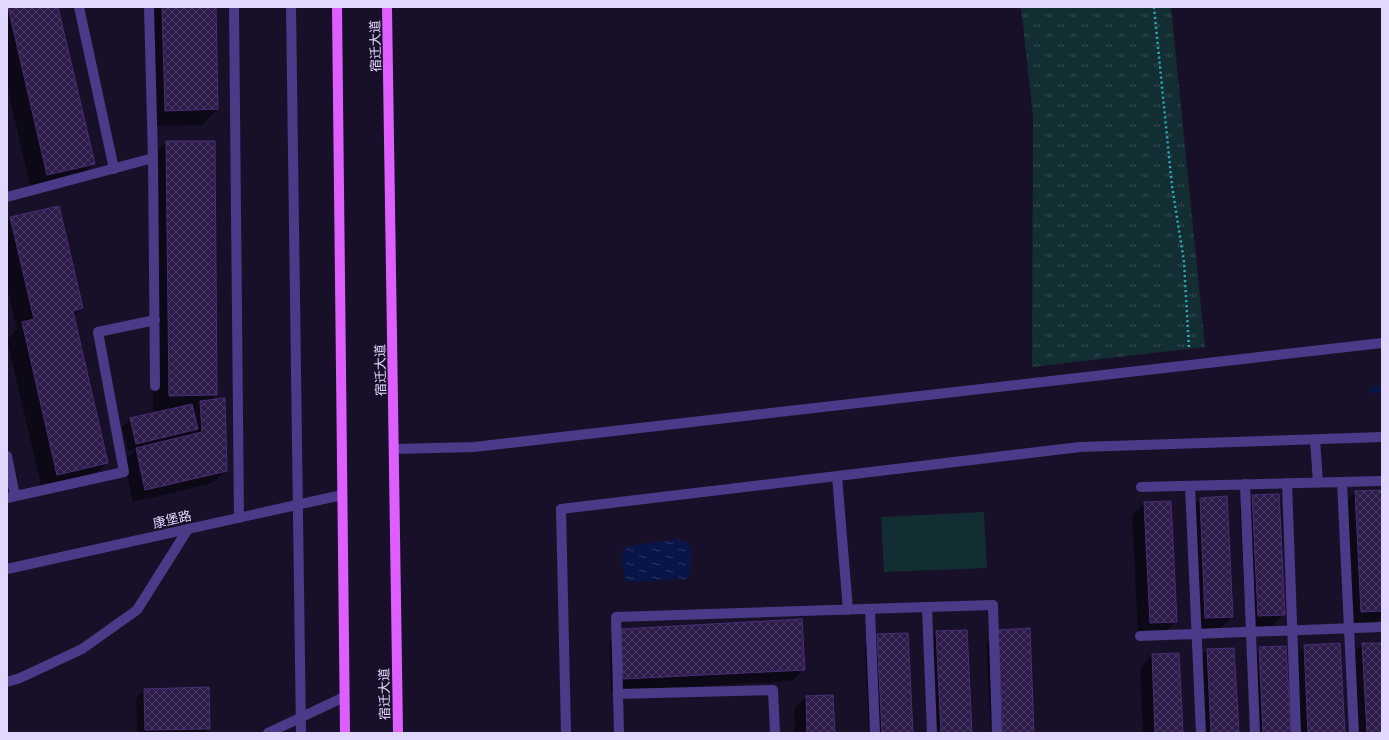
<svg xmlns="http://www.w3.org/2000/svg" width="1389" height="740" viewBox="0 0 1389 740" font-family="'Exo 2','Noto Sans SC',sans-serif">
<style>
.grass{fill:url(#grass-tufts)}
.garden{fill:#122e32}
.water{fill:url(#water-ripples)}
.shadow{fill:#0007}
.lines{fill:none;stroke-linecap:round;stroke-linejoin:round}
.stream{stroke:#0a1547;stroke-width:7}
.building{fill:url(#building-cross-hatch);stroke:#482d75}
.path{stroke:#2fabbb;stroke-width:2.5;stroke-dasharray:2 3;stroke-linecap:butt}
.service{stroke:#4b3a87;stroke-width:10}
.minor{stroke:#4b3a87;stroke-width:10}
.primary{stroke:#df5eff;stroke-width:10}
.labels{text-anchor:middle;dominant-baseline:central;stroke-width:3;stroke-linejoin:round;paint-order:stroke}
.street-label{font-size:13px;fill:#e2d7ff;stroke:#181028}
</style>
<defs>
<pattern id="grass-tufts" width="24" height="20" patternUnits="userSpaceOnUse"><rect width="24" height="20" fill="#122e32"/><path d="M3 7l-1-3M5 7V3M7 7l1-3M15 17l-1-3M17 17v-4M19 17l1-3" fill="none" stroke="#344c51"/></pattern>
<pattern id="water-ripples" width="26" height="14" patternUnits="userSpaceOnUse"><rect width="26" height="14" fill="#0a1547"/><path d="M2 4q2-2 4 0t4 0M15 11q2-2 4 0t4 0" fill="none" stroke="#2d3663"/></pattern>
<pattern id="building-cross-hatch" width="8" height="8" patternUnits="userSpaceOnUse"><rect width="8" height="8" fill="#2d1b49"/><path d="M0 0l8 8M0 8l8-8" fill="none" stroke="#4b3b64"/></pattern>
</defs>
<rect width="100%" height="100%" fill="#181028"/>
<path class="grass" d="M 1021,7 L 1171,7 L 1205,347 L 1032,367 L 1033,116 Z"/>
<path class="garden" d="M 984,512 L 987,568 L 884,572 L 881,517 Z"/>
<path class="water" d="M 678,539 L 688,543 L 692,551 L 689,579 L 626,582 L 622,563 L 623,547 Z"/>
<path class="shadow" d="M 7,7 L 57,7 L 94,163 L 78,179 L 31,190 L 7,86 Z
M 147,7 L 215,7 L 217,109 L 202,125 L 150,126 Z
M 166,142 L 216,395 L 210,401 L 226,471 L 213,483 L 133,502 L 124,461 L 136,449 L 128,451 L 122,427 L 131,419 L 161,412 L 153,411 L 151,158 Z
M 11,218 L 82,308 L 73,317 L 107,463 L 91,478 L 42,490 L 7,340 L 17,329 L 7,287 L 7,222 Z
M 1355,492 L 1382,507 L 1382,615 L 1375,623 L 1349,624 L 1343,505 Z
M 1252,496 L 1284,614 L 1271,627 L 1246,628 L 1240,508 Z
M 1200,499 L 1232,616 L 1220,629 L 1193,630 L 1188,511 Z
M 1144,503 L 1176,621 L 1164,634 L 1138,635 L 1132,515 Z
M 621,630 L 804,669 L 792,681 L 611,691 L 609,642 Z
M 999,631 L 1033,733 L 991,733 L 986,643 Z
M 936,632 L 971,733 L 928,733 L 924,645 Z
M 877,635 L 912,733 L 869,733 L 865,647 Z
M 1339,644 L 1344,733 L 1296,733 L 1292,658 L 1304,646 Z
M 1363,644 L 1382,644 L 1382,733 L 1354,733 L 1350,657 Z
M 1260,648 L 1290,733 L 1251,733 L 1247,661 Z
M 1207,650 L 1238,733 L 1198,733 L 1195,663 Z
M 1178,654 L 1182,733 L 1143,733 L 1140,668 L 1152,655 Z
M 144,690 L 209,728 L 204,733 L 137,733 L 136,698 Z
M 806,697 L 834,733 L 795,733 L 794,709 Z"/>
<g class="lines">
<path class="stream" d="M 1373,390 L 1382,389"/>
</g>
<path class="building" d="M 8,7 L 58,7 L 95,164 L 47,175 Z
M 162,7 L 216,7 L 218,109 L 165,111 Z
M 166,141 L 215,141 L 217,395 L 169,396 Z
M 59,206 L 83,308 L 73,311 L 108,463 L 57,475 L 22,322 L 34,319 L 10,217 Z
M 225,398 L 227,471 L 145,490 L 136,448 L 202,432 L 200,401 Z
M 192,404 L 198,429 L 136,444 L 130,418 Z
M 1382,490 L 1382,611 L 1361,612 L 1355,491 Z
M 1279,494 L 1285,615 L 1258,616 L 1252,495 Z
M 1227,496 L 1233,617 L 1205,618 L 1200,498 Z
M 1171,501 L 1177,622 L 1150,623 L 1144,502 Z
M 802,619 L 805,670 L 623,679 L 621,629 Z
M 1030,628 L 1034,733 L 1003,733 L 998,630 Z
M 967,630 L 972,733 L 941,733 L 936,631 Z
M 908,633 L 913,733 L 882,733 L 877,634 Z
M 1340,643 L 1345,733 L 1308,733 L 1304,645 Z
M 1362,643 L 1382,643 L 1382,733 L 1367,733 Z
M 1286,646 L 1291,733 L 1263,733 L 1259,647 Z
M 1234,648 L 1239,733 L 1211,733 L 1207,649 Z
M 1179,653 L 1183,733 L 1155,733 L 1152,654 Z
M 209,687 L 210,729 L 145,730 L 144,689 Z
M 833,695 L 835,733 L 807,733 L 806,696 Z"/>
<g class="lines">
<path class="path" d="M 1154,7 L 1172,186 L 1184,262 L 1189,349"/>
<path class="service" d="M 79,7 L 114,169
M 149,7 L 153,158 L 155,386
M 234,7 L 239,518
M 291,7 L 301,733
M 7,197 L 153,158
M 1315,439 L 1318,483
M 7,456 L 15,496
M 837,476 L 848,610
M 1342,482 L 1354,733
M 1287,483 L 1296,733
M 1245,484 L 1255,733
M 1190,486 L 1201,733
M 1141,487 L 1382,481
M 7,498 L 124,472 L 98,332 L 155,320
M 927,607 L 993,605 L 997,733
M 870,609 L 875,733
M 1140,636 L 1382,627
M 7,682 L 20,678 L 82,649 L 137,610 L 188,529
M 618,694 L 773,690 L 775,733
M 268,733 L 344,697
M 566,733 L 561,509 L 1080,447 L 1382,437
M 619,733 L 616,617 L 927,607 L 932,733"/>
<path class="minor" d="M 394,449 L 474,447 L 1382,343
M 7,569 L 342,495"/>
<path class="primary" d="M 337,7 L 345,733
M 387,7 L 398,733"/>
</g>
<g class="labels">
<g class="street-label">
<text transform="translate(375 46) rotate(-91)">宿迁大道</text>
<text transform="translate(380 370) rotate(-91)">宿迁大道</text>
<text transform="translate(172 519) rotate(-13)">康堡路</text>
<text transform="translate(384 694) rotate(-91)">宿迁大道</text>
</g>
</g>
<rect width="1389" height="740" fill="none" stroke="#e2d7ff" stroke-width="16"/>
</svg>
